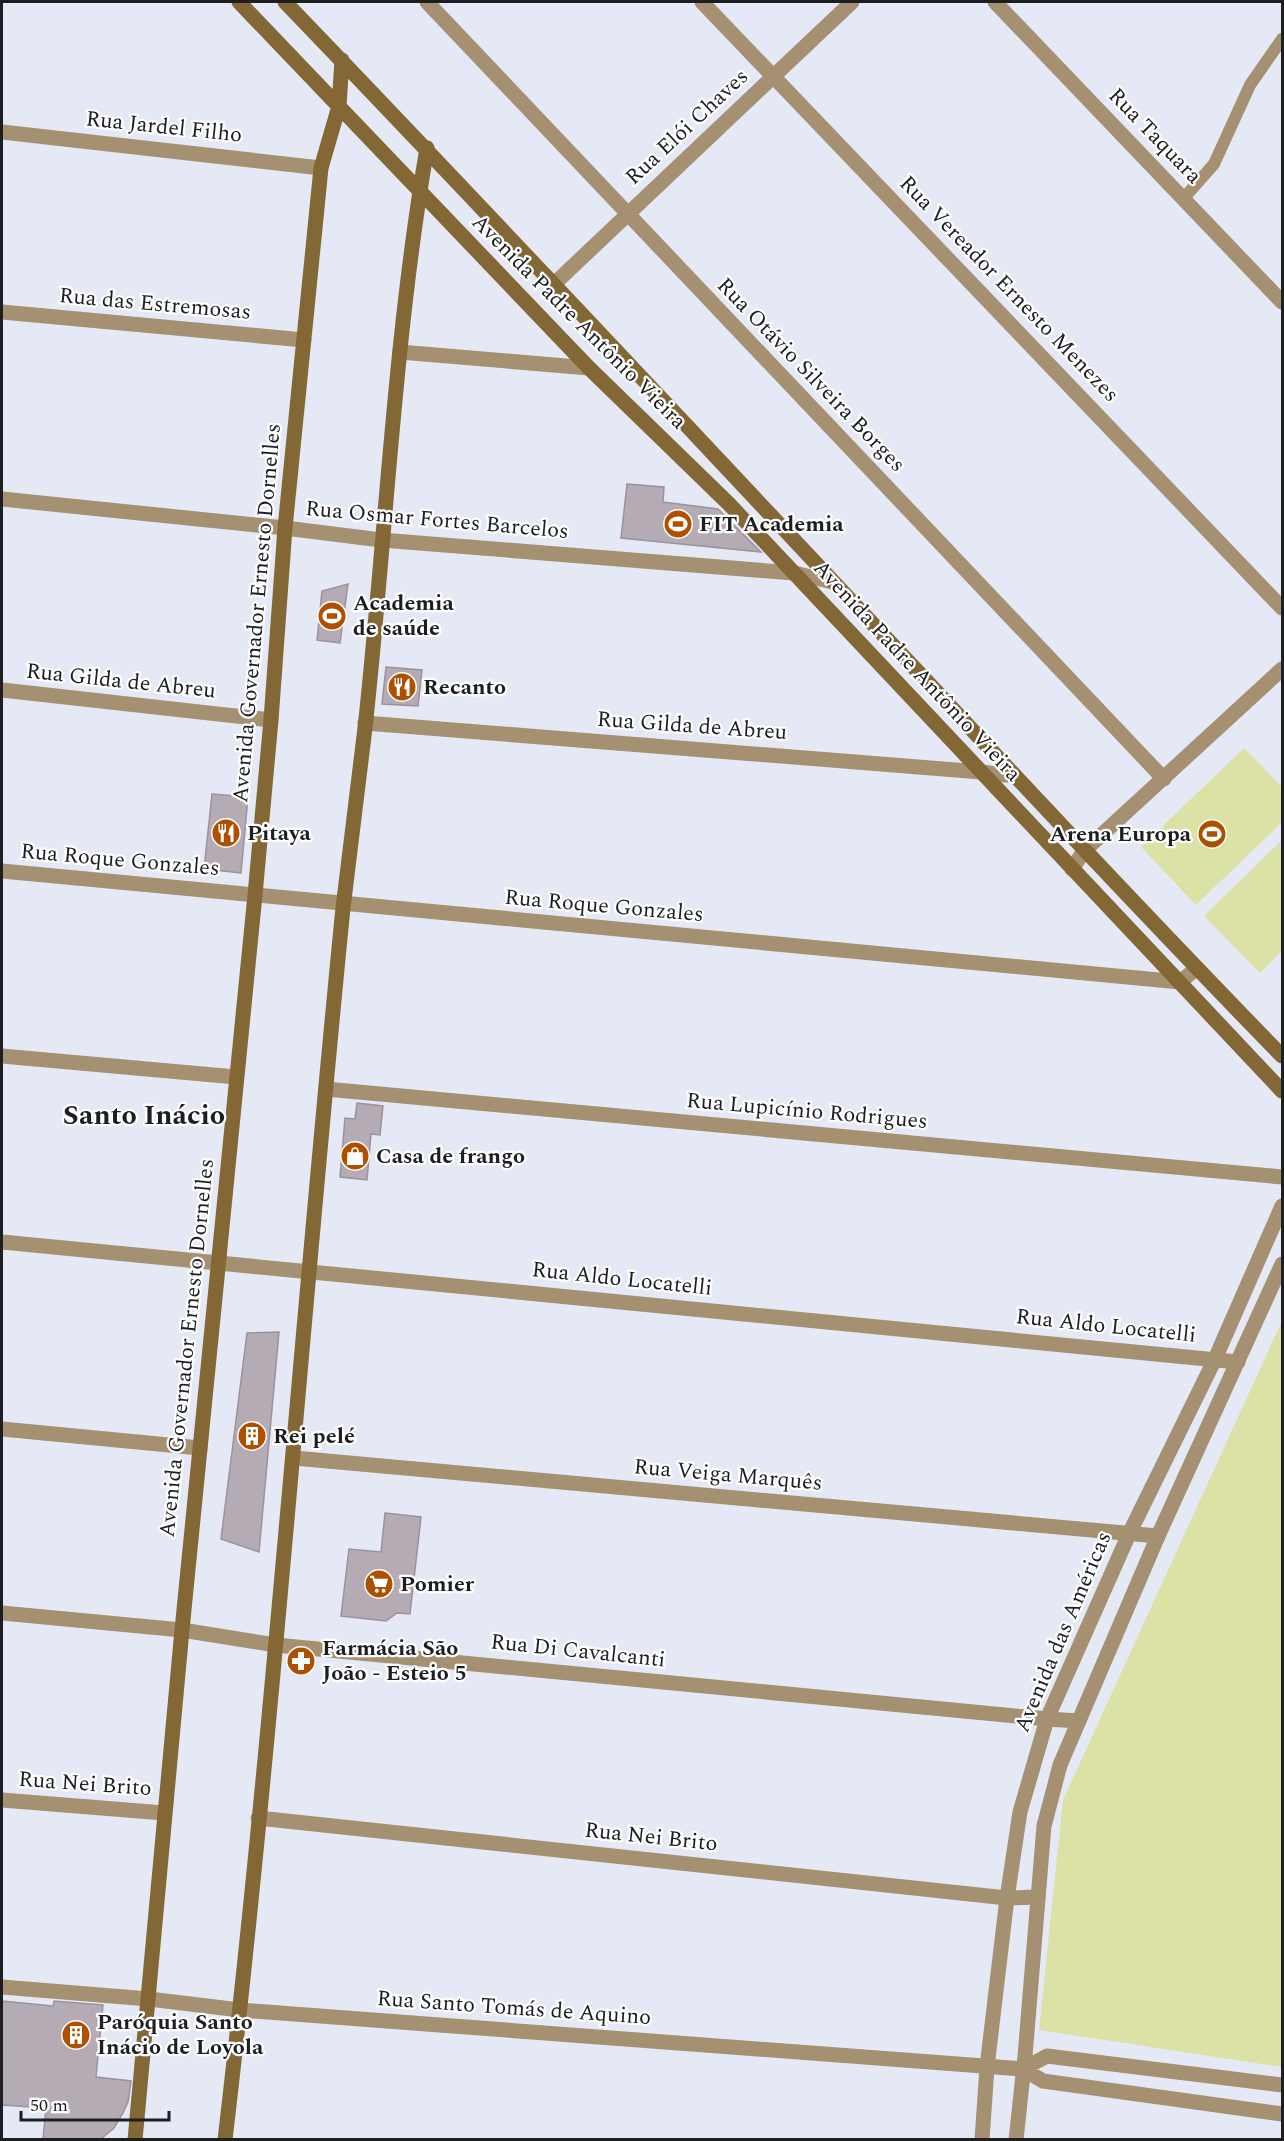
<svg xmlns="http://www.w3.org/2000/svg" width="1284" height="2141" viewBox="0 0 1284 2141" font-family="Spectral,serif">
<style>
.green{fill:#dce1a5}
.building{fill:#b5abb4;stroke:#9c929b;stroke-width:1.5}
.lines{fill:none;stroke-linecap:round;stroke-linejoin:round}
.service{stroke:#a59171;stroke-width:12}
.minor{stroke:#a59171;stroke-width:15}
.tertiary{stroke:#a59171;stroke-width:15}
.secondary{stroke:#836735;stroke-width:15}
.labels{text-anchor:middle;dominant-baseline:central;stroke-width:4.5;stroke-linejoin:round;paint-order:stroke}
.street-label{font-size:22px;fill:#1d1e22;stroke:#fff}
.poi-label{font-size:22px;font-weight:bold;fill:#1d1e22;stroke:#fff;text-anchor:start}
.district-label{font-size:28px;font-weight:bold;fill:#1d1e22;stroke:#fff}
</style>
<rect width="100%" height="100%" fill="#e4e9f5"/>
<path class="green" d="M 1244,748 L 1282,787 L 1282,822 L 1196,905 L 1141,847 Z
M 1282,840 L 1282,951 L 1260,973 L 1204,916 Z
M 1282,1321 L 1282,2067 L 1039,2030 L 1063,1800 Z"/>
<path class="building" d="M 627,484 L 664,487 L 663,502 L 718,509 L 761,552 L 621,538 Z
M 348,584 L 340,643 L 317,640 L 322,591 Z
M 386,667 L 422,670 L 418,706 L 382,704 Z
M 212,794 L 248,797 L 241,873 L 204,869 Z
M 357,1103 L 383,1106 L 380,1135 L 371,1134 L 367,1180 L 340,1177 L 345,1118 L 355,1119 Z
M 279,1332 L 259,1552 L 221,1539 L 247,1333 Z
M 385,1513 L 421,1517 L 410,1614 L 397,1613 L 386,1621 L 341,1616 L 349,1549 L 381,1552 Z
M 2,2001 L 53,2006 L 54,2001 L 103,2005 L 96,2077 L 131,2081 L 128,2102 L 123,2113 L 114,2128 L 101,2139 L 43,2139 L 46,2108 L 2,2105 Z"/>
<g class="lines">
<path class="service" d="M 1184,198 L 1214,164 L 1250,85 L 1282,39"/>
<path class="minor" d="M 427,2 L 1164,779
M 702,2 L 1282,608
M 2,132 L 321,168
M 553,285 L 852,2
M 2,312 L 304,340
M 400,352 L 589,368
M 2,499 L 285,528 L 381,540 L 794,573 L 833,582
M 2,690 L 271,720
M 365,723 L 981,772 L 1015,776
M 1072,869 L 1084,851 L 1282,669
M 2,1056 L 236,1077
M 326,1089 L 1282,1177
M 2,1242 L 1238,1362
M 2,1429 L 200,1448
M 294,1458 L 1158,1536
M 2,1613 L 182,1630 L 276,1645 L 1047,1719 L 1079,1721
M 2,1800 L 164,1813
M 258,1818 L 1007,1898 L 1038,1897
M 2,1987 L 149,1999 L 240,2010 L 1023,2069 L 1043,2081 L 1282,2114
M 1023,2069 L 1047,2056 L 1282,2085"/>
<path class="tertiary" d="M 995,2 L 1282,302
M 2,871 L 1180,982 L 1197,968
M 982,2140 L 987,2067 L 1007,1898 L 1020,1812 L 1047,1719 L 1129,1534 L 1215,1359 L 1282,1206
M 1016,2140 L 1025,2056 L 1044,1826 L 1060,1765 L 1158,1536 L 1282,1264"/>
<path class="secondary" d="M 239,2 L 589,368 L 729,504 L 1282,1091
M 285,2 C 499,224 709,450 921,675 C 1040,803 1160,931 1282,1056
M 135,2140 L 182,1630 L 255,895 L 271,720 L 285,528 L 321,168 L 339,106 L 342,60
M 225,2140 C 273,1730 302,1318 343,908 C 350,848 358,788 365,728 C 386,535 394,340 427,148"/>
</g>
<defs>
<g id="stadium-disc" transform="scale(1.5)"><circle r="9.5" fill="#ae5000" stroke="#fff"/><path d="M0-5a6.5 5 0 1 0 0 10a6.5 5 0 1 0 0-10ZM-3.5-1.8h7v3.6h-7Z" fill="#fff"/></g>
<g id="restaurant-disc" transform="scale(1.5)"><circle r="9.5" fill="#ae5000" stroke="#fff"/><path d="M-5-6h1v4h1v-4h1v4h1v-4h1v5L-1.5 .5V6h-2V.5L-5-1ZM5-6V6H3V1.5H1.5Q1.5-4 5-6Z" fill="#fff"/></g>
<g id="shop-disc" transform="scale(1.5)"><circle r="9.5" fill="#ae5000" stroke="#fff"/><path d="M-5-2.5h2.3a2.7 3.5 0 0 1 5.4 0H5L5.5 6h-11ZM-1.5-2.5h3a1.5 2.3 0 0 0-3 0Z" fill="#fff"/></g>
<g id="building-disc" transform="scale(1.5)"><circle r="9.5" fill="#ae5000" stroke="#fff"/><path d="M-4-6H4V6H1V3H-1V6H-4ZM-2.5-4.3h1.7v1.8h-1.7ZM.8-4.3h1.7v1.8H.8ZM-2.5-1h1.7V.8h-1.7ZM.8-1h1.7V.8H.8Z" fill="#fff"/></g>
<g id="supermarket-disc" transform="scale(1.5)"><circle r="9.5" fill="#ae5000" stroke="#fff"/><path d="M-6-5.5h2.5l.6 2H6L4.5 2H-2.5L-4.4-4H-6ZM-1.5 3.2a1.3 1.3 0 1 0 .1 0ZM3 3.2a1.3 1.3 0 1 0 .1 0Z" fill="#fff"/></g>
<g id="pharmacy-disc" transform="scale(1.5)"><circle r="9.5" fill="#ae5000" stroke="#fff"/><path d="M-2-6h4v4h4v4h-4v4h-4v-4h-4v-4h4Z" fill="#fff"/></g>
</defs>
<g fill-rule="evenodd">
<use href="#stadium-disc" x="678" y="524"/>
<use href="#stadium-disc" x="332" y="616"/>
<use href="#restaurant-disc" x="402" y="687"/>
<use href="#restaurant-disc" x="226" y="833"/>
<use href="#stadium-disc" x="1212" y="834"/>
<use href="#shop-disc" x="355" y="1156"/>
<use href="#building-disc" x="252" y="1436"/>
<use href="#supermarket-disc" x="379" y="1584"/>
<use href="#pharmacy-disc" x="301" y="1661"/>
<use href="#building-disc" x="76" y="2035"/>
</g>
<g class="labels">
<g class="street-label">
<text transform="translate(164 127) rotate(6)">Rua Jardel Filho</text>
<text transform="translate(687 127) rotate(-43)">Rua Elói Chaves</text>
<text transform="translate(1155 136) rotate(46)">Rua Taquara</text>
<text transform="translate(1009 289) rotate(46)">Rua Vereador Ernesto Menezes</text>
<text transform="translate(155 304) rotate(5)">Rua das Estremosas</text>
<text transform="translate(579 322) rotate(45)">Avenida Padre Antônio Vieira</text>
<text transform="translate(811 375) rotate(46)">Rua Otávio Silveira Borges</text>
<text transform="translate(437 520) rotate(5)">Rua Osmar Fortes Barcelos</text>
<text transform="translate(257 613) rotate(-85)">Avenida Governador Ernesto Dornelles</text>
<text transform="translate(917 671) rotate(47)">Avenida Padre Antônio Vieira</text>
<text transform="translate(121 681) rotate(6)">Rua Gilda de Abreu</text>
<text transform="translate(692 726) rotate(4)">Rua Gilda de Abreu</text>
<text transform="translate(120 860) rotate(5)">Rua Roque Gonzales</text>
<text transform="translate(604 906) rotate(5)">Rua Roque Gonzales</text>
<text transform="translate(807 1111) rotate(5)">Rua Lupicínio Rodrigues</text>
<text transform="translate(622 1279) rotate(6)">Rua Aldo Locatelli</text>
<text transform="translate(1106 1326) rotate(6)">Rua Aldo Locatelli</text>
<text transform="translate(187 1348) rotate(-84)">Avenida Governador Ernesto Dornelles</text>
<text transform="translate(728 1475) rotate(5)">Rua Veiga Marquês</text>
<text transform="translate(1063 1632) rotate(-67)">Avenida das Américas</text>
<text transform="translate(578 1651) rotate(6)">Rua Di Cavalcanti</text>
<text transform="translate(85 1784) rotate(4)">Rua Nei Brito</text>
<text transform="translate(651 1837) rotate(6)">Rua Nei Brito</text>
<text transform="translate(514 2008) rotate(4)">Rua Santo Tomás de Aquino</text>
</g>
<g class="poi-label">
<text x="699" y="524">FIT Academia</text>
<text x="353" y="603">Academia<tspan x="353" dy="25">de saúde</tspan></text>
<text x="423" y="687">Recanto</text>
<text x="247" y="833">Pitaya</text>
<text x="1191" y="834" text-anchor="end">Arena Europa</text>
<text x="376" y="1156">Casa de frango</text>
<text x="273" y="1436">Rei pelé</text>
<text x="400" y="1584">Pomier</text>
<text x="322" y="1648">Farmácia São<tspan x="322" dy="25">João - Esteio 5</tspan></text>
<text x="97" y="2022">Paróquia Santo<tspan x="97" dy="25">Inácio de Loyola</tspan></text>
</g>
<g class="district-label">
<text x="144" y="1115">Santo Inácio</text>
</g>
</g>
<rect width="1284" height="2141" fill="none" stroke="#1d1e22" stroke-width="6"/>
<path d="M21 2111v9h148v-9" fill="none" stroke="#1d1e22" stroke-width="3"/>
<text x="30" y="2111" font-size="18" fill="#1d1e22" stroke="#ffffff" stroke-width="4.5" paint-order="stroke">50 m</text>
</svg>
